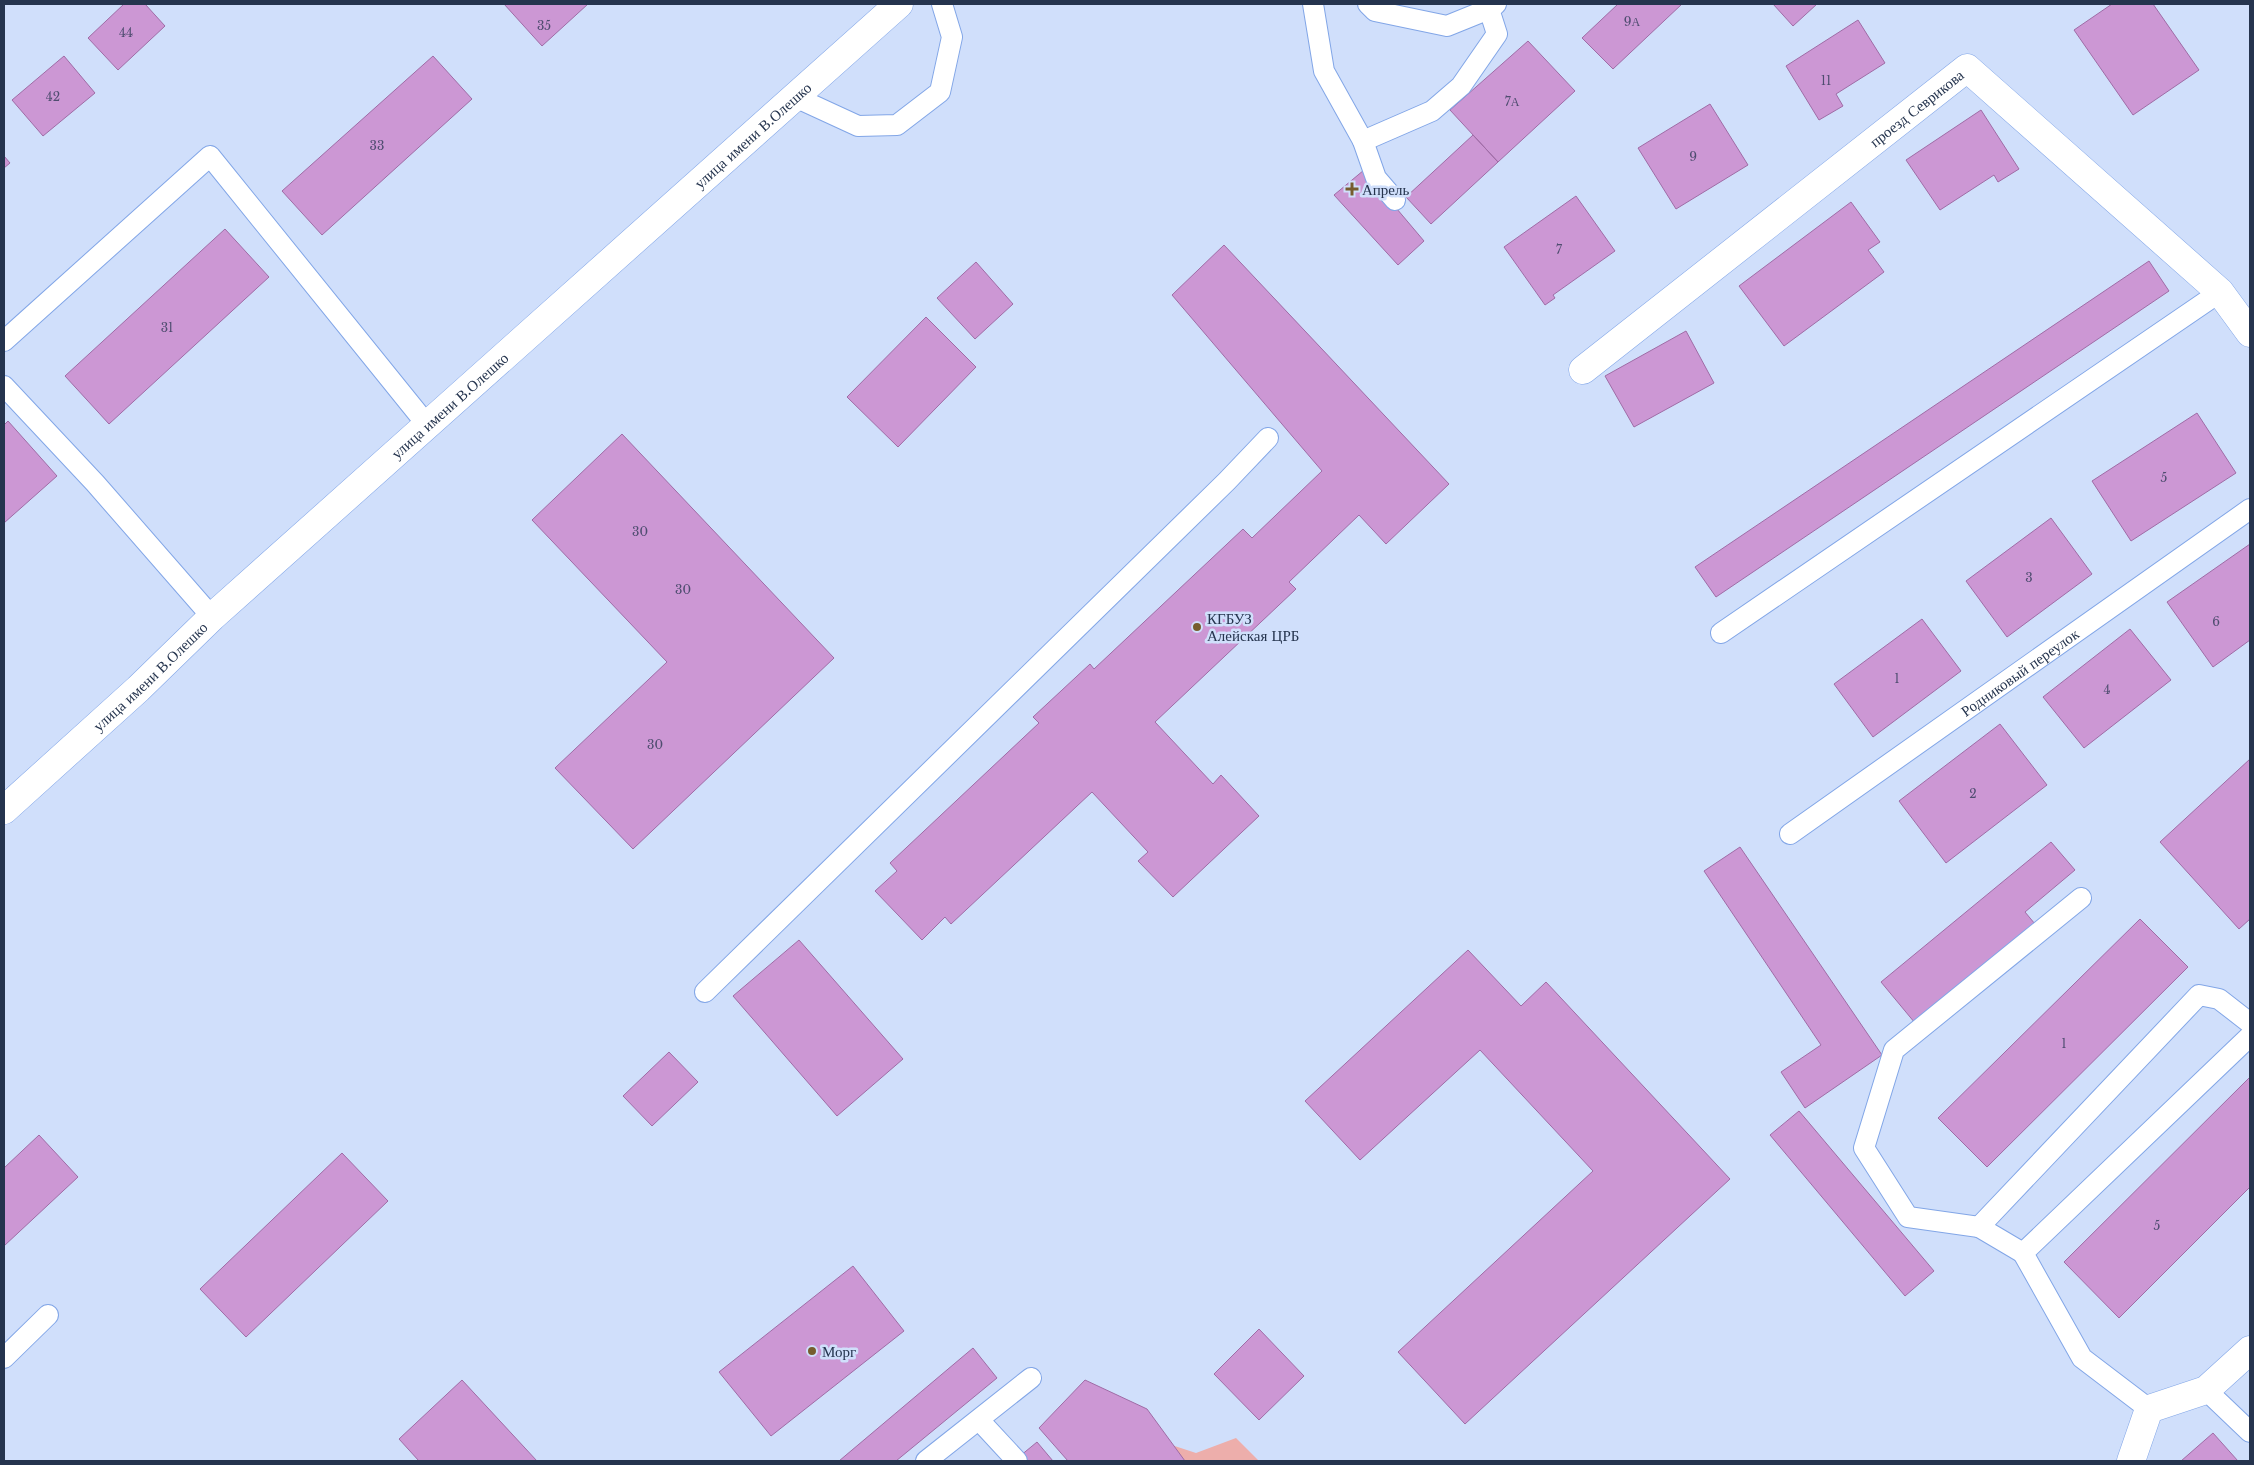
<svg xmlns="http://www.w3.org/2000/svg" width="2254" height="1465" viewBox="0 0 2254 1465" font-family="'Libre Baskerville',serif">
<style>
.green{fill:#edaeab}
.building{fill:#cc97d4;stroke:#9f6ca6}
.lines{fill:none;stroke-linecap:round;stroke-linejoin:round}
.lane-casing{stroke:#82a6e7;stroke-width:22}
.street-casing{stroke:#82a6e7;stroke-width:29}
.lane{stroke:#fff;stroke-width:20}
.street{stroke:#fff;stroke-width:28}
.poi-dot{fill:#765d2e;stroke:#d0dffb;stroke-width:2}
.labels{text-anchor:middle;dominant-baseline:central;stroke-width:5;stroke-linejoin:round;paint-order:stroke}
.number-label{font-size:12px;fill:#4f4d70}
.street-label{font-size:15px;fill:#25344e;stroke:#d0dffb}
.poi-label{font-size:15px;fill:#25344e;stroke:#d0dffb;text-anchor:start}
</style>
<rect width="100%" height="100%" fill="#d0dffb"/>
<path class="green" d="M 1135,1433 L 1196,1453 L 1236,1438 L 1259,1461 L 1107,1461 Z"/>
<path class="building" d="M 124,4 L 145,4 L 165,26 L 118,70 L 88,38 Z
M 504,4 L 588,4 L 542,46 Z
M 1618,4 L 1682,4 L 1613,69 L 1582,38 Z
M 1773,4 L 1817,4 L 1793,26 Z
M 2112,4 L 2153,4 L 2199,70 L 2133,115 L 2074,30 Z
M 1858,20 L 1885,63 L 1836,94 L 1843,106 L 1819,120 L 1786,66 Z
M 1528,41 L 1575,91 L 1498,162 L 1450,110 Z
M 64,56 L 95,93 L 43,136 L 12,100 Z
M 433,56 L 472,99 L 322,235 L 282,191 Z
M 1710,104 L 1748,165 L 1676,209 L 1638,148 Z
M 1981,110 L 2019,169 L 1998,182 L 1994,175 L 1940,210 L 1906,160 Z
M 1473,135 L 1498,162 L 1431,224 L 1406,197 Z
M 4,156 L 10,163 L 4,168 Z
M 1364,170 L 1424,241 L 1398,265 L 1334,195 Z
M 1576,196 L 1615,251 L 1553,295 L 1555,298 L 1545,305 L 1504,247 Z
M 1851,202 L 1880,242 L 1868,250 L 1884,272 L 1784,346 L 1739,286 Z
M 225,229 L 269,277 L 109,424 L 65,376 Z
M 1224,245 L 1449,484 L 1386,544 L 1359,515 L 1289,582 L 1296,589 L 1155,722 L 1213,784 L 1221,775 L 1259,816 L 1173,897 L 1138,861 L 1148,852 L 1092,792 L 951,924 L 945,917 L 922,940 L 875,891 L 897,871 L 890,863 L 1039,723 L 1033,717 L 1090,664 L 1094,669 L 1243,529 L 1252,538 L 1322,471 L 1172,295 Z
M 2149,261 L 2169,291 L 1716,597 L 1695,567 Z
M 976,262 L 1013,304 L 975,339 L 937,298 Z
M 926,317 L 976,367 L 898,447 L 847,397 Z
M 1686,331 L 1714,383 L 1634,427 L 1605,376 Z
M 2197,413 L 2236,473 L 2131,541 L 2092,481 Z
M 8,421 L 57,476 L 4,523 L 4,425 Z
M 622,434 L 834,658 L 633,849 L 555,768 L 667,662 L 532,520 Z
M 2051,518 L 2092,574 L 2007,637 L 1966,581 Z
M 2250,544 L 2250,640 L 2213,667 L 2167,602 Z
M 1922,619 L 1961,671 L 1873,737 L 1834,684 Z
M 2130,629 L 2171,680 L 2084,748 L 2043,697 Z
M 2000,724 L 2047,785 L 1946,863 L 1899,801 Z
M 2250,759 L 2250,919 L 2239,929 L 2160,842 Z
M 2051,842 L 2075,870 L 2025,912 L 2035,924 L 1915,1023 L 1881,982 Z
M 1740,847 L 1882,1055 L 1805,1108 L 1781,1072 L 1821,1045 L 1704,871 Z
M 2140,919 L 2188,967 L 1987,1167 L 1938,1118 Z
M 799,940 L 903,1059 L 837,1116 L 733,996 Z
M 1468,950 L 1521,1006 L 1546,982 L 1730,1179 L 1465,1424 L 1398,1352 L 1593,1171 L 1480,1050 L 1360,1160 L 1305,1101 Z
M 669,1052 L 698,1082 L 652,1126 L 623,1096 Z
M 2250,1077 L 2250,1187 L 2119,1318 L 2064,1262 Z
M 1799,1111 L 1934,1271 L 1905,1296 L 1770,1135 Z
M 39,1135 L 78,1177 L 4,1246 L 4,1168 Z
M 342,1153 L 388,1201 L 246,1337 L 200,1289 Z
M 853,1266 L 904,1331 L 771,1436 L 719,1372 Z
M 1259,1329 L 1304,1376 L 1259,1420 L 1214,1374 Z
M 973,1348 L 997,1378 L 896,1461 L 839,1461 Z
M 462,1380 L 537,1461 L 419,1461 L 399,1439 Z
M 1085,1380 L 1147,1409 L 1185,1461 L 1068,1461 L 1039,1428 Z
M 2213,1433 L 2238,1461 L 2181,1461 Z
M 1037,1442 L 1053,1461 L 1014,1461 Z"/>
<g class="lines">
<g class="lane-casing">
<g id="lane">
<path d="M 1313,4 L 1324,71 L 1363,141 L 1376,178 L 1395,200"/>
<path d="M 1368,4 L 1375,11 L 1447,26 L 1489,9"/>
<path d="M 795,97 L 858,126 L 897,125 L 940,92 L 952,37 L 942,4"/>
<path d="M 1363,141 L 1432,111 L 1461,86 L 1497,34 L 1489,9 L 1496,4"/>
<path d="M 4,341 L 210,156 L 428,426"/>
<path d="M 4,386 L 95,483 L 212,617"/>
<path d="M 1721,633 L 2220,292"/>
<path id="s1" d="M 1790,834 L 2250,509"/>
<path d="M 705,992 L 1227,481 L 1268,438"/>
<path d="M 1979,1227 L 1908,1217 L 1864,1148 L 1894,1050 L 2081,898"/>
<path d="M 2023,1253 L 1979,1227 L 2199,995 L 2219,999 L 2250,1023"/>
<path d="M 4,1358 L 48,1315"/>
<path d="M 2206,1390 L 2250,1432"/>
<path d="M 2149,1409 L 2082,1358 L 2023,1253 L 2250,1036"/>
<path d="M 979,1420 L 1017,1461"/>
<path d="M 926,1461 L 1031,1378"/>
</g>
</g>
<g class="street-casing">
<g id="street">
<path id="s2" d="M 1583,370 L 1967,68 L 2220,292 L 2250,333"/>
<path id="s3" d="M 4,810 L 138,689 L 212,617 L 899,4"/>
<path d="M 2131,1461 L 2149,1409 L 2206,1390 L 2250,1350"/>
</g>
</g>
<use href="#lane" class="lane"/>
<use href="#street" class="street"/>
</g>
<g class="poi-dot">
<path d="M1349.5 181.5h5v5h5v5h-5v5h-5v-5h-5v-5h5z"/>
<circle cx="1197" cy="627" r="5"/>
<circle cx="812" cy="1351" r="5"/>
</g>
<g class="labels">
<g class="number-label">
<text x="1632" y="21">9А</text>
<text x="544" y="25">35</text>
<text x="126" y="32">44</text>
<text x="1826" y="80">11</text>
<text x="53" y="96">42</text>
<text x="1512" y="101">7А</text>
<text x="377" y="145">33</text>
<text x="1693" y="156">9</text>
<text x="1559" y="249">7</text>
<text x="167" y="327">31</text>
<text x="2164" y="477">5</text>
<text x="640" y="531">30</text>
<text x="2029" y="577">3</text>
<text x="683" y="589">30</text>
<text x="2216" y="621">6</text>
<text x="1897" y="678">1</text>
<text x="2107" y="689">4</text>
<text x="655" y="744">30</text>
<text x="1973" y="793">2</text>
<text x="2064" y="1043">1</text>
<text x="2157" y="1225">5</text>
</g>
<g class="street-label">
<text stroke="none"><textPath href="#s2" startOffset="424">проезд Севрикова</textPath></text>
<text stroke="none"><textPath href="#s3" startOffset="1008">улица имени В.Олешко</textPath></text>
<text stroke="none"><textPath href="#s3" startOffset="602">улица имени В.Олешко</textPath></text>
<text stroke="none"><textPath href="#s1" startOffset="281">Родниковый переулок</textPath></text>
<text stroke="none"><textPath href="#s3" startOffset="198">улица имени В.Олешко</textPath></text>
</g>
<g class="poi-label">
<text x="1362" y="189">Апрель</text>
<text x="1207" y="618">КГБУЗ<tspan x="1207" dy="17">Алейская ЦРБ</tspan></text>
<text x="822" y="1351">Морг</text>
</g>
</g>
<rect width="2254" height="1465" fill="none" stroke="#25344e" stroke-width="10"/>
</svg>
